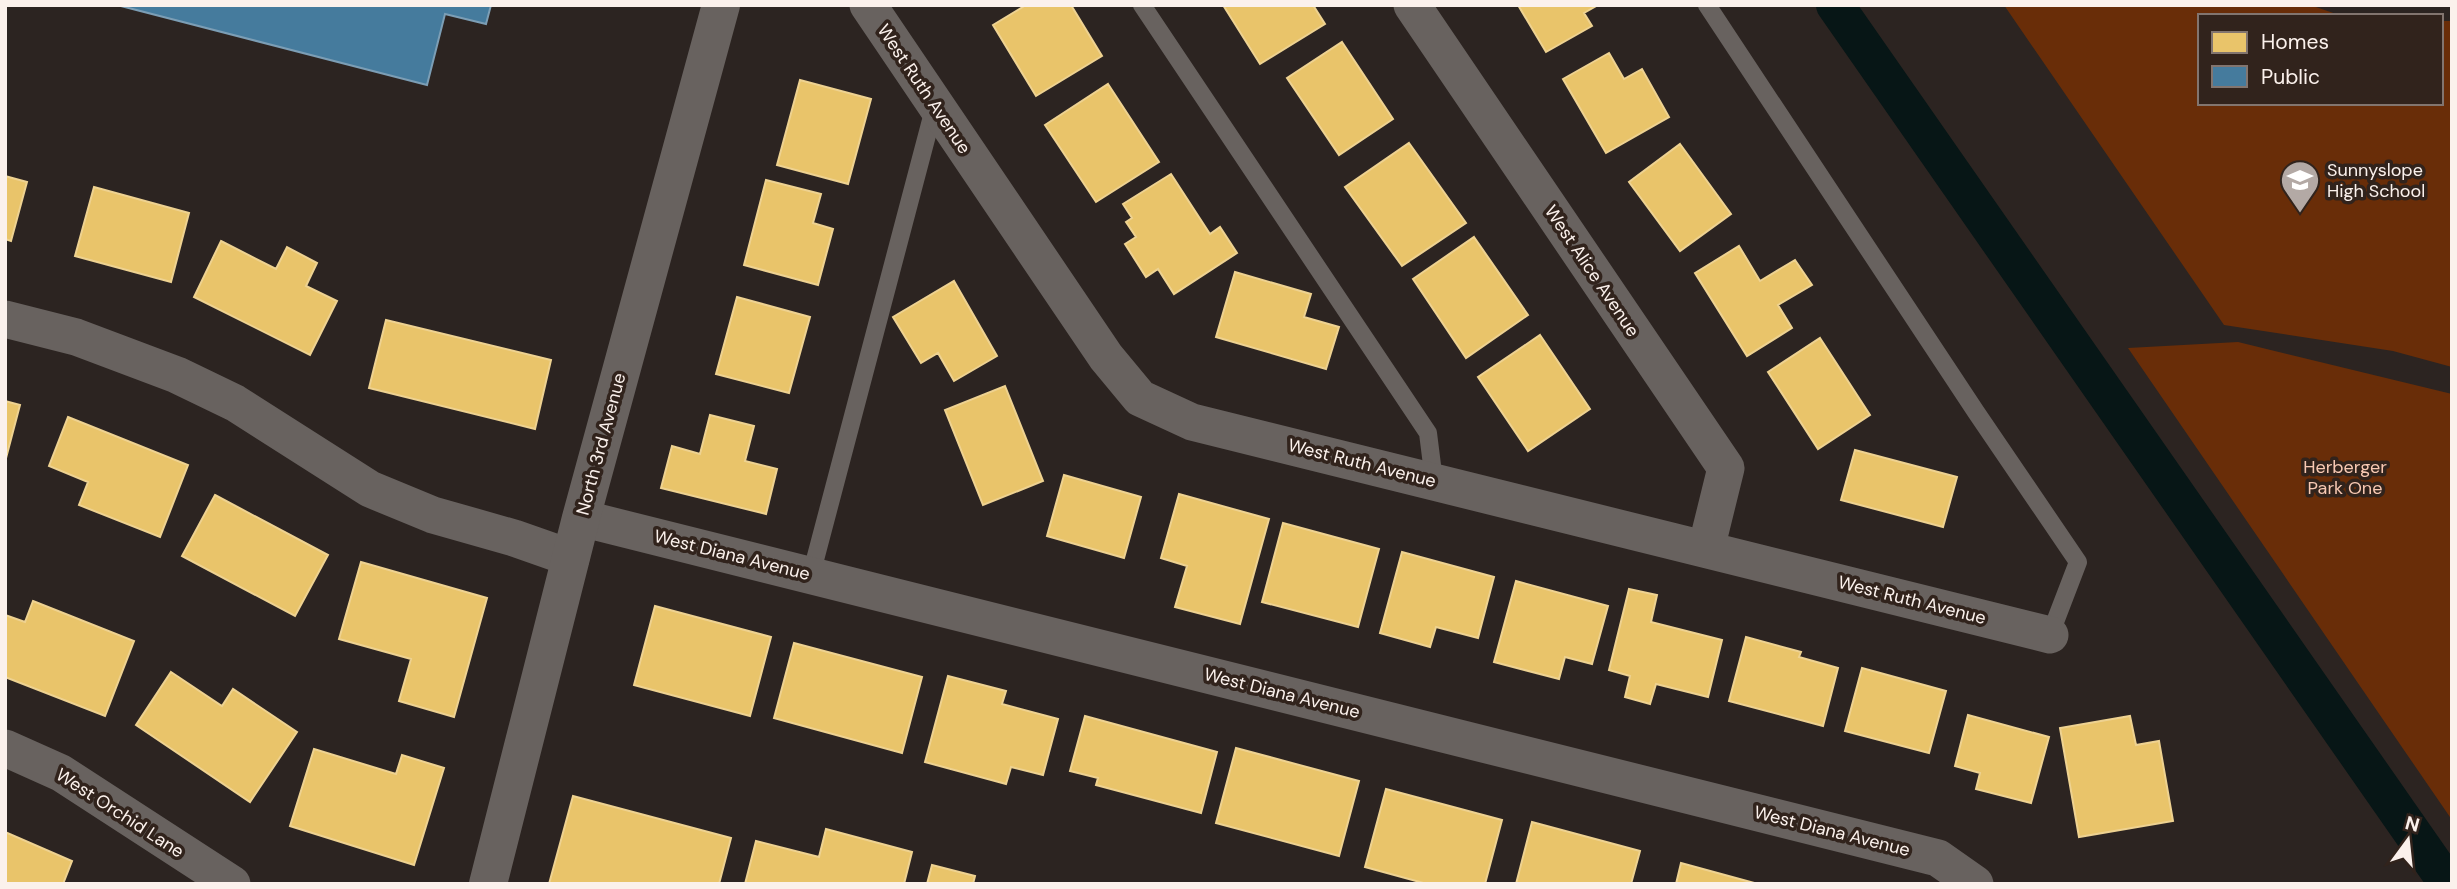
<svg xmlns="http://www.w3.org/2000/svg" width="2457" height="889" viewBox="0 0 2457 889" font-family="'DM Sans',sans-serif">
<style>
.green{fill:#692d08}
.homes{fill:#e9c46a;stroke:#eed291;stroke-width:2}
.public{fill:#457b9d;stroke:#7c9eb5;stroke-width:2}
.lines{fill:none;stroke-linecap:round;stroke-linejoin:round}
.canal{stroke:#071616;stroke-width:38}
.service{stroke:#68625f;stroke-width:18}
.minor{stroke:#68625f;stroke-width:37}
.tertiary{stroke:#68625f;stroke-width:38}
.labels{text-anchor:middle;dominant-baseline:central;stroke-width:7;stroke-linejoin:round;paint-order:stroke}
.street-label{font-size:18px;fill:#fbf1ec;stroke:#31231c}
.poi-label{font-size:18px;fill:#fbf1ec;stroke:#31231c;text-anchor:start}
.park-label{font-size:18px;fill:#f8c9b3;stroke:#31231c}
</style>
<rect width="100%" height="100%" fill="#2c2421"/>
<path class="green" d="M 2004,5 L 2310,5 L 2342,16 L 2200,16 L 2200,103 L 2441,103 L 2441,21 L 2452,21 L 2452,367 L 2393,351 L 2224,325 Z
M 2238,342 L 2452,394 L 2452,820 L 2128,348 Z"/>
<path class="homes" d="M 1026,5 L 1071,5 L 1102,56 L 1036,96 L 993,25 Z
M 1223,5 L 1313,5 L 1325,24 L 1260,64 Z
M 1518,5 L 1598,5 L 1584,13 L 1592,26 L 1546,52 Z
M 1342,42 L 1393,119 L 1339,155 L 1287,78 Z
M 1609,53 L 1624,79 L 1642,69 L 1669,117 L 1606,153 L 1563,79 Z
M 800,80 L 871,99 L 848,184 L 777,165 Z
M 1108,84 L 1159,162 L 1096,202 L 1045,125 Z
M 1409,143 L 1466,223 L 1402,266 L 1345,187 Z
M 1680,144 L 1731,214 L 1680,251 L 1629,182 Z
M 1171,174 L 1210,234 L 1220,227 L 1237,253 L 1174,294 L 1158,269 L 1146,277 L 1125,244 L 1136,237 L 1126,222 L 1132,218 L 1123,204 Z
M 5,176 L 27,182 L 11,241 L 5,239 Z
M 766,180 L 821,194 L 813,223 L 833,229 L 818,285 L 744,265 Z
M 94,187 L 189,213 L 171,282 L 75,256 Z
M 1474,237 L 1528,315 L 1466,358 L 1413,279 Z
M 221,241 L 276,269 L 287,247 L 317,263 L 306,286 L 337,301 L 310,355 L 194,297 Z
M 1739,246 L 1760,281 L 1795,260 L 1812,285 L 1778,305 L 1792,328 L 1747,356 L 1695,273 Z
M 1235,272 L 1311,294 L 1304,317 L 1339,327 L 1326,369 L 1216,337 Z
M 954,281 L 997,356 L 954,381 L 938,353 L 921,363 L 893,317 Z
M 737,297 L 810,317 L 789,393 L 716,374 Z
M 386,320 L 551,360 L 535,429 L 369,388 Z
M 1540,335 L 1590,409 L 1528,451 L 1478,377 Z
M 1820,338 L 1870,415 L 1818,449 L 1768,372 Z
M 1005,386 L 1043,481 L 983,505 L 945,410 Z
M 5,401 L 20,405 L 5,462 Z
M 710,415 L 754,426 L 745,461 L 777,469 L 766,514 L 661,488 L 672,446 L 700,454 Z
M 68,417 L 188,465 L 160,537 L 79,505 L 88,482 L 49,466 Z
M 1855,450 L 1957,477 L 1943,527 L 1841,500 Z
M 1064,475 L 1141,497 L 1124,558 L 1047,536 Z
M 1179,494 L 1269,519 L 1240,624 L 1175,607 L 1187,566 L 1161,558 Z
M 215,495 L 328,555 L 295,616 L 182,556 Z
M 1283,523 L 1379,549 L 1358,627 L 1262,602 Z
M 1402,552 L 1494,577 L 1478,638 L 1436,627 L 1430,647 L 1380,633 Z
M 361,562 L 487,598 L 454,717 L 399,701 L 411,659 L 339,639 Z
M 1516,581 L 1608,606 L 1592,664 L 1565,657 L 1559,679 L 1494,662 Z
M 1629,589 L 1657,595 L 1651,622 L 1722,640 L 1708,697 L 1656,684 L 1650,704 L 1625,697 L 1630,676 L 1609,670 Z
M 33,601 L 134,641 L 105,716 L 5,677 L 5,615 L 25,622 Z
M 655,606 L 771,637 L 750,716 L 634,685 Z
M 1746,637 L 1801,652 L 1799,657 L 1838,668 L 1823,726 L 1729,701 Z
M 794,643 L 922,677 L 902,753 L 774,718 Z
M 1862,668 L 1946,691 L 1929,753 L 1845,731 Z
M 171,672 L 222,706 L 233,689 L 297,732 L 250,802 L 136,725 Z
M 948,676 L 1006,691 L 1002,704 L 1058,719 L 1043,775 L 1011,767 L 1006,784 L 925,762 Z
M 1968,715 L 2049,737 L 2031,803 L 1976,789 L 1980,773 L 1955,766 Z
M 1085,716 L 1217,752 L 1201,813 L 1096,785 L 1098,778 L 1070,771 Z
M 2130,716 L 2136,745 L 2159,741 L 2173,821 L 2079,837 L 2060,728 Z
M 1236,748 L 1359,781 L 1339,856 L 1216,823 Z
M 314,749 L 396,774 L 402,755 L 444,768 L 414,865 L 290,826 Z
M 1386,789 L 1502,820 L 1485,884 L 1427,884 L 1365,867 Z
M 573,796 L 731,838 L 719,884 L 549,884 Z
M 1532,822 L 1640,851 L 1631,884 L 1516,884 Z
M 826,829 L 912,852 L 904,884 L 745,884 L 756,841 L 819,857 Z
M 5,832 L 72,861 L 63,884 L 5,884 Z
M 1681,863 L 1758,884 L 1676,884 Z
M 932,865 L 975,876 L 973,884 L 927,884 Z"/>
<path class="public" d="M 117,5 L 491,5 L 486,24 L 445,14 L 427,85 Z"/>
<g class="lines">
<path class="canal" d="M 1835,5 L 2448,884"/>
<path class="service" d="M 1142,5 L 1428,433 L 1434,481
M 1707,5 L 1976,412 L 2078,562 L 2050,635
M 811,575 L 935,105"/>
<path class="minor" d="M 868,5 L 1106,357 L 1140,398 L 1192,422 L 2050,635
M 1412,5 L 1726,468 L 1706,549
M 5,319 L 76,337 L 177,375 L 235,403 L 370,489 L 433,515 L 514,538 L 571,558
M 581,518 L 1938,858 L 1975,884
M 5,748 L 61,773 L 232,884"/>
<path class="tertiary" d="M 488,884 L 581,518 L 721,5"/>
</g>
<defs>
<g id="school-pin" transform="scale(2.0125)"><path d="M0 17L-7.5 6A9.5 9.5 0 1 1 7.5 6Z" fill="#b3a9a5" stroke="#31231c"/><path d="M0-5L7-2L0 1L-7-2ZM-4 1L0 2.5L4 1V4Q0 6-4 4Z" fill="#fff"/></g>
</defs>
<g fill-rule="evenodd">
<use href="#school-pin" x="2300" y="180"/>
</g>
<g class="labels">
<g class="street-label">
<text transform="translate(924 89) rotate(56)">West Ruth Avenue</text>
<text transform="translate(1592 271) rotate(56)">West Alice Avenue</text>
<text transform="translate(601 444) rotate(-75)">North 3rd Avenue</text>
<text transform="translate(1362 463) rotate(14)">West Ruth Avenue</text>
<text transform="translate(732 555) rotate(14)">West Diana Avenue</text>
<text transform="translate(1912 600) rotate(14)">West Ruth Avenue</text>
<text transform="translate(1282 693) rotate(14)">West Diana Avenue</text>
<text transform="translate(120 813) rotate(33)">West Orchid Lane</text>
<text transform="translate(1832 831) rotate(14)">West Diana Avenue</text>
</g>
<g class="poi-label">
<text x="2327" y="170">Sunnyslope<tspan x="2327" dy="21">High School</tspan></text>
</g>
<g class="park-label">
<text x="2345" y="467">Herberger<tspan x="2345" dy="21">Park One</tspan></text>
</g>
</g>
<rect width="2457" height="889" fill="none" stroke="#fbf1ec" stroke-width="14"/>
<rect x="2198" y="14" width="245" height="91" fill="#31231c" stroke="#82756f" stroke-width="2"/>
<rect x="2212" y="32" width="35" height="21" fill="#e9c46a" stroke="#82756f" stroke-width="2"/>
<text x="2261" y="49" font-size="21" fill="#fbf1ec">Homes</text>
<rect x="2212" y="66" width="35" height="21" fill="#457b9d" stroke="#82756f" stroke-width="2"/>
<text x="2261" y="84" font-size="21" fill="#fbf1ec">Public</text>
<g transform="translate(2408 840) rotate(15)" stroke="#31231c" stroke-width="5" paint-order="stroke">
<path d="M0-5L12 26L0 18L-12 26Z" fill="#fbf1ec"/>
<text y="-10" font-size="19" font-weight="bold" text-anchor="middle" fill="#fbf1ec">N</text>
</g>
</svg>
